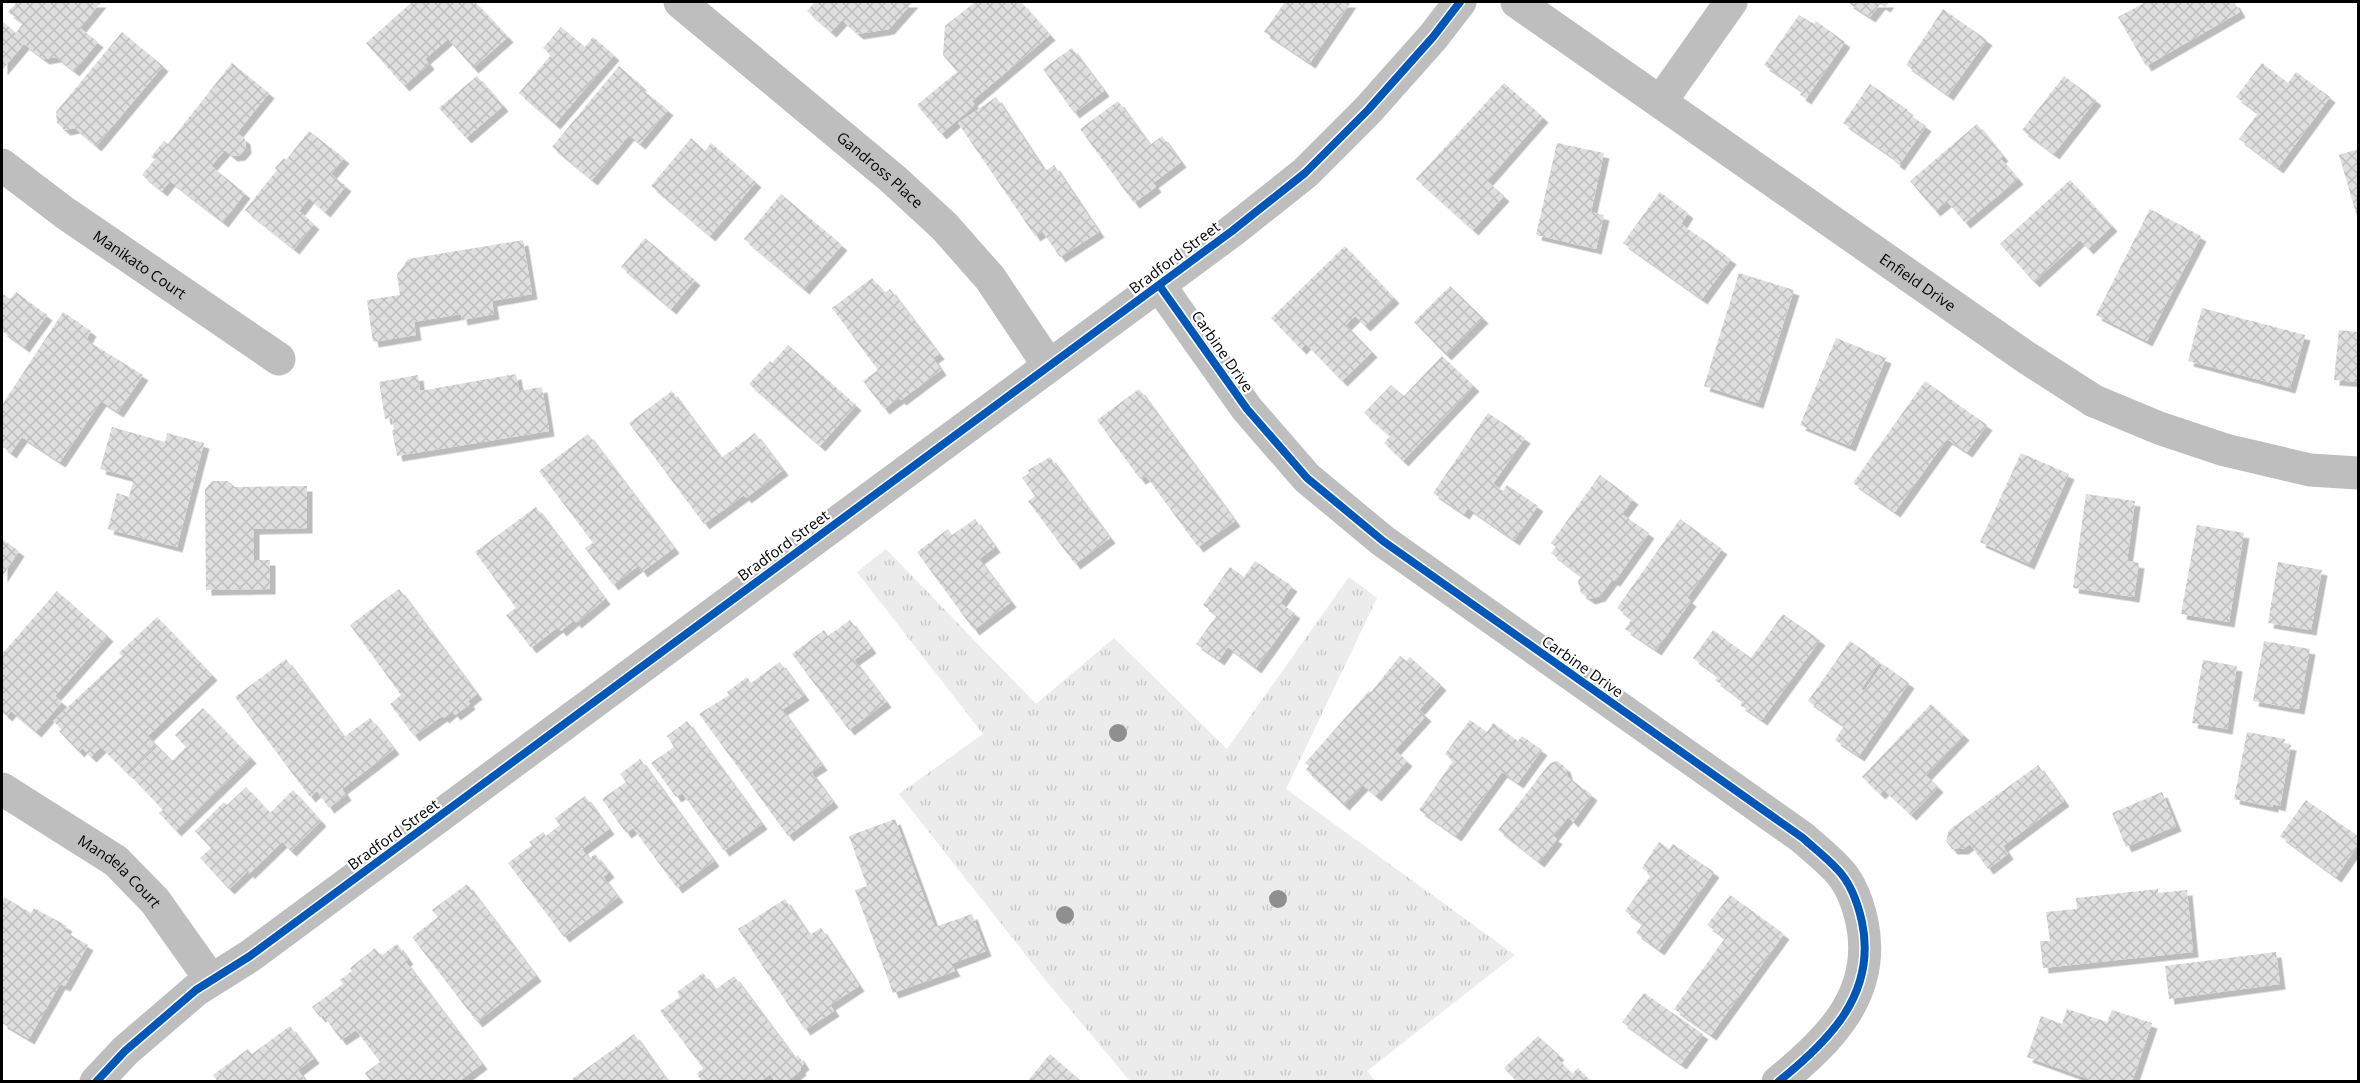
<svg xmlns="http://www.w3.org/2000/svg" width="2360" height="1083" viewBox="0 0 2360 1083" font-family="'Open Sans',sans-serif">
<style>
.grass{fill:url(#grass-tufts)}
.building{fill:url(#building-cross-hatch);filter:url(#shadow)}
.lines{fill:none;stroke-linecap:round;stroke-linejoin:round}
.minor{stroke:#bebebe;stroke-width:33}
.cycleway-casing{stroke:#fff;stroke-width:11}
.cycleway{stroke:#0057b8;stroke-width:8}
.tree{fill:#8f8f8f}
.labels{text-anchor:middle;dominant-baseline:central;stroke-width:4.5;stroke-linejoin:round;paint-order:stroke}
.street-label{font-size:15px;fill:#000;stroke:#fff}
</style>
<defs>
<pattern id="grass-tufts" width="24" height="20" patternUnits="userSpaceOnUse" patternTransform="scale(1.5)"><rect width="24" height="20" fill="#ececec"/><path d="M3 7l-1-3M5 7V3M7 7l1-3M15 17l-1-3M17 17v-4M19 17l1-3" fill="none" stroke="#c9c9c9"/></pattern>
<pattern id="building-cross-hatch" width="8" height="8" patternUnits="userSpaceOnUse" patternTransform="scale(1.5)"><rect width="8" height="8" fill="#dfdfdf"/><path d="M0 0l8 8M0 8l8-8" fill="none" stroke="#bebebe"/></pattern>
<filter id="shadow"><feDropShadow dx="5.5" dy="5.5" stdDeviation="0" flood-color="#0004"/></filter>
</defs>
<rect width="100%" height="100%" fill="#fff"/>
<path class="grass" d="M 886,549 L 1036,704 L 1114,638 L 1227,749 L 1349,577 L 1377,598 L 1286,789 L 1515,955 L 1367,1071 L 1375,1081 L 1130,1081 L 1047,982 L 899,794 L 983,734 L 857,572 Z"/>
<path class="building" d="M 17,2 L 101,2 L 80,28 L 98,42 L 74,71 L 56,57 L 44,59 L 24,44 L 2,70 L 2,21 L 16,33 L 23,23 L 8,12 Z
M 412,2 L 475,2 L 508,37 L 473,68 L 448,39 L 425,59 L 429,64 L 404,86 L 366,43 Z
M 815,2 L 913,2 L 889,29 L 858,34 L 842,20 L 831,32 L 807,11 Z
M 975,2 L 1021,2 L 1050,35 L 972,101 L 975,105 L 941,134 L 917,105 L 957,72 L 943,55 L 945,26 Z
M 1285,2 L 1351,2 L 1310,63 L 1264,32 Z
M 1847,2 L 1889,2 L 1885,7 L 1880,4 L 1870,17 Z
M 2146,2 L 2234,2 L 2240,12 L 2146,66 L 2118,17 Z
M 1943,9 L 1987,40 L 1948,95 L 1906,65 Z
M 1799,15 L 1814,24 L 1816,21 L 1845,42 L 1806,99 L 1800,95 L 1802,91 L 1764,65 Z
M 561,27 L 585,47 L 593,37 L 614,55 L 555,124 L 519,93 L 551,55 L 543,48 Z
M 122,32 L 163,66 L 96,146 L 75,128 L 65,130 L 57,123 L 56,112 Z
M 1072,48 L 1104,91 L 1074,113 L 1043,69 Z
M 232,63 L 269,93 L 237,133 L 245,139 L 246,148 L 240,155 L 232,156 L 225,150 L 211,166 L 245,193 L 223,222 L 170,181 L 162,191 L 142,175 L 155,159 L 151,157 L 164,141 L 168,144 Z
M 2262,63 L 2288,83 L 2296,72 L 2330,97 L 2278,168 L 2239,139 L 2258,113 L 2236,97 Z
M 619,66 L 641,85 L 639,87 L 668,110 L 640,144 L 629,135 L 592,180 L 552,147 Z
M 477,76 L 503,106 L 466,138 L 439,108 Z
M 2064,76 L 2096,100 L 2054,154 L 2022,130 Z
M 1504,83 L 1543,117 L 1487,181 L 1504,196 L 1473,230 L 1416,179 Z
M 1870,84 L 1908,110 L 1906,112 L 1926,126 L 1899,165 L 1894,161 L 1895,159 L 1843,123 Z
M 996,97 L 1045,171 L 1054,165 L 1099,232 L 1060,257 L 1042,231 L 1035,236 L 958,123 Z
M 1118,101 L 1150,145 L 1162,136 L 1181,162 L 1153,183 L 1156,187 L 1134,203 L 1080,129 Z
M 1977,124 L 2003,156 L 2000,158 L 2018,179 L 1965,223 L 1947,201 L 1935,211 L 1910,181 Z
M 309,131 L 344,158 L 331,174 L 346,186 L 325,212 L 309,198 L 299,211 L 314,224 L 294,249 L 245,210 L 277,170 L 275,168 L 284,158 L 286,160 Z
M 691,138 L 705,151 L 711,143 L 756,182 L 710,236 L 651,186 Z
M 1557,143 L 1604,153 L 1591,212 L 1604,215 L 1596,249 L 1536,235 Z
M 2358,149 L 2358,220 L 2339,155 Z
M 2070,180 L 2112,226 L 2088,249 L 2080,240 L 2034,282 L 2000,244 Z
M 1660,192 L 1688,213 L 1681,224 L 1731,259 L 1702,299 L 1623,243 Z
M 781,194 L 842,245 L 804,289 L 744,239 Z
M 2150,209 L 2201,236 L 2147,341 L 2096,315 Z
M 645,238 L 695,280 L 671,309 L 621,267 Z
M 523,240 L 532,294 L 492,301 L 494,314 L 462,320 L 461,314 L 414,322 L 416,335 L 373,342 L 367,300 L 400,295 L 397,275 L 408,259 Z
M 1345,246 L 1394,298 L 1365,326 L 1355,316 L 1346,325 L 1372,352 L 1342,381 L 1306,344 L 1301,349 L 1271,318 Z
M 1739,273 L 1794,290 L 1758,403 L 1704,386 Z
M 872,278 L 884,293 L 890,289 L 939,354 L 933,358 L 941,370 L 901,400 L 899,398 L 884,409 L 863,381 L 878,370 L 832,308 Z
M 1450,286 L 1483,318 L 1446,355 L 1414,322 Z
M 16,292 L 47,315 L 24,347 L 2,331 L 2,293 L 10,299 Z
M 2202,308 L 2305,335 L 2290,388 L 2188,361 Z
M 63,312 L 91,331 L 86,340 L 143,375 L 118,412 L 101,401 L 60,462 L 22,437 L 11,453 L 2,446 L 2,405 Z
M 2339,330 L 2358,332 L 2358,382 L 2334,380 Z
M 1836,338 L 1886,358 L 1850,446 L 1800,425 Z
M 788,345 L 856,405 L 820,446 L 749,384 L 770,361 L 772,363 Z
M 1442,356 L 1474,386 L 1403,461 L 1384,443 L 1390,436 L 1364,413 L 1391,385 L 1404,396 Z
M 516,374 L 519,391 L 542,387 L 549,431 L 397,456 L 392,430 L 394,430 L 392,418 L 385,419 L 379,382 L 418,375 L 420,391 Z
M 1925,381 L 1987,425 L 1967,452 L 1947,439 L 1895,512 L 1853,483 Z
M 1139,389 L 1235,521 L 1198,547 L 1146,476 L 1140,479 L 1097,420 Z
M 672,391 L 721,458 L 755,433 L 783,470 L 746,498 L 744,495 L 704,524 L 629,423 Z
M 1488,413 L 1525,438 L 1493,484 L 1503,491 L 1507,485 L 1538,506 L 1514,540 L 1468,508 L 1464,514 L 1433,493 Z
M 112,427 L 165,442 L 167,433 L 204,443 L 177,547 L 108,529 L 117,493 L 129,497 L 134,478 L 100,469 Z
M 588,434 L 674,548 L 642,572 L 638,566 L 613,585 L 585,548 L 593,543 L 539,471 Z
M 2021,453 L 2069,474 L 2029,564 L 1980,542 Z
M 1050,457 L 1110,538 L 1075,564 L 1028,501 L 1035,496 L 1022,478 L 1029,473 L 1028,470 Z
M 1600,475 L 1633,499 L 1622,514 L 1649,533 L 1615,581 L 1612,580 L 1600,596 L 1590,599 L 1581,593 L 1578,581 L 1581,576 L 1551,553 L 1556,547 L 1551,543 Z
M 212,481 L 228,481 L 235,487 L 307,486 L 307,528 L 254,529 L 254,560 L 270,560 L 270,589 L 206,590 L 205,489 Z
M 2086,494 L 2135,501 L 2127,561 L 2139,563 L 2134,597 L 2073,588 Z
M 536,507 L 605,599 L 576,623 L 574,620 L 561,631 L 558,627 L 531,648 L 506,615 L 516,608 L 475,552 Z
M 975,519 L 995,547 L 979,559 L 1011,602 L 974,630 L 917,552 L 948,529 L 952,535 Z
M 1680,519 L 1722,549 L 1687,598 L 1691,601 L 1656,650 L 1625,629 L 1632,619 L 1617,608 Z
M 2197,525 L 2244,533 L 2229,622 L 2181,614 Z
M 2,539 L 19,551 L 2,577 Z
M 1255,561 L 1292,586 L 1280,603 L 1295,613 L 1256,668 L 1228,647 L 1219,660 L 1196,644 L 1217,615 L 1203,605 L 1230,567 L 1244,577 Z
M 2278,562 L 2322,570 L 2311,630 L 2268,623 Z
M 399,589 L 477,694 L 468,701 L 470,704 L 455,715 L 452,711 L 444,718 L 442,716 L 414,736 L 390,704 L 401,695 L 350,625 Z
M 57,591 L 108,636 L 55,696 L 62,702 L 36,732 L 11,711 L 7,716 L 2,712 L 2,654 Z
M 1783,614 L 1820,640 L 1762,720 L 1740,705 L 1743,701 L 1715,680 L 1718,676 L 1693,658 L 1713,630 L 1751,658 Z
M 157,617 L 212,675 L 148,736 L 156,745 L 127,773 L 101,747 L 91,757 L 82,748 L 79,752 L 59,731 L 62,729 L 53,721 L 122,656 L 119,653 Z
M 850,620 L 871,648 L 854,660 L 886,702 L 849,730 L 792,654 L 824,630 L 828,636 Z
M 1850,641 L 1880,662 L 1861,689 L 1864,691 L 1883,664 L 1909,683 L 1859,756 L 1835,740 L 1844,726 L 1808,701 Z
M 2264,641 L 2310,649 L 2299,709 L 2253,701 Z
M 1400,656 L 1406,661 L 1410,657 L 1441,685 L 1419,710 L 1426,716 L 1395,750 L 1407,761 L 1376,796 L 1363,785 L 1344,805 L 1306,770 L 1309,766 L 1305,763 L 1369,691 L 1371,692 Z
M 286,659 L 344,737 L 370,718 L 394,749 L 342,789 L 346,795 L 329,808 L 317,791 L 310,797 L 235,697 Z
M 2203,660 L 2237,666 L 2227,729 L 2192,723 Z
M 780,662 L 804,695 L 782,710 L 822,765 L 811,772 L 833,802 L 788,836 L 699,714 L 729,695 L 727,692 L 747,677 L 751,683 Z
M 1931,704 L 1964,735 L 1926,775 L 1938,787 L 1911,815 L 1884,790 L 1880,794 L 1862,777 Z
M 203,708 L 251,758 L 176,831 L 159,813 L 163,810 L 129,774 L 158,746 L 172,761 L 186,747 L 175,735 Z
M 1470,720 L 1487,732 L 1493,723 L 1518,741 L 1522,736 L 1542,750 L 1518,783 L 1502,772 L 1456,836 L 1419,810 L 1453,761 L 1445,754 Z
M 687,721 L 762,824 L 724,851 L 682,793 L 676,797 L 651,763 L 674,747 L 667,736 Z
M 2247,732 L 2285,739 L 2284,744 L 2291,745 L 2280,806 L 2273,804 L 2273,807 L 2234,799 Z
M 640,759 L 714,861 L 677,888 L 633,828 L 626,833 L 602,799 L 626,782 L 620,774 Z
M 1557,761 L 1565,767 L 1568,777 L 1592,795 L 1573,822 L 1568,817 L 1553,836 L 1557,839 L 1539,862 L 1498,830 L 1550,763 Z
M 2038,765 L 2064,801 L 2003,846 L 2008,854 L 1988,869 L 1970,844 L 1963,849 L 1952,849 L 1946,841 L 1949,830 Z
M 246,787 L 270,813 L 293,790 L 321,821 L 291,851 L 282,842 L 249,874 L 248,871 L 229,889 L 200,858 L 211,848 L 195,831 L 224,802 L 227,805 Z
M 2162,792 L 2176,826 L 2126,847 L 2112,813 Z
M 585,796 L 609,829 L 582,849 L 589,859 L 595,854 L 609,872 L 603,877 L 618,897 L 564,937 L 508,863 L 532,845 L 529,842 L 543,832 L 546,836 L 560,825 L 555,818 Z
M 2306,800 L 2358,836 L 2356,843 L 2358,845 L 2336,877 L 2280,836 Z
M 895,819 L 935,927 L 972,914 L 986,951 L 951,964 L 955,971 L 893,993 L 855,890 L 867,886 L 849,836 Z
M 1659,842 L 1669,849 L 1673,844 L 1714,872 L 1659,950 L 1636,933 L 1643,924 L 1625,911 L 1651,875 L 1642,868 Z
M 467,884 L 536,976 L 477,1022 L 412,937 L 438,917 L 432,910 Z
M 2158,889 L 2158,893 L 2187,890 L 2193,952 L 2043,968 L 2040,941 L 2050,941 L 2046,912 L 2077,909 L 2076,898 Z
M 1730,895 L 1784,934 L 1711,1035 L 1674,1009 L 1725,938 L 1707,925 Z
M 4,897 L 31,913 L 34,908 L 67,926 L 64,931 L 88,945 L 65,986 L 60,984 L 29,1039 L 2,1023 L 2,903 Z
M 785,899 L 809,935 L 821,928 L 859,986 L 830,1005 L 834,1011 L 805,1030 L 738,929 Z
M 397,944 L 408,959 L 405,961 L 482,1064 L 458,1082 L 371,1082 L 365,1073 L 380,1062 L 356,1030 L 341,1040 L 323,1015 L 320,1017 L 312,1007 L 343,984 L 340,980 L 352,971 L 350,968 L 375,948 L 381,956 Z
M 2276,952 L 2280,984 L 2169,999 L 2165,966 Z
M 703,973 L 715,990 L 734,976 L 795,1058 L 798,1055 L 804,1064 L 800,1068 L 801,1070 L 786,1082 L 775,1082 L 770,1074 L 760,1082 L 702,1082 L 697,1074 L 703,1068 L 660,1011 L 680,997 L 677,992 Z
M 1644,993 L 1703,1034 L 1681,1064 L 1622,1022 Z
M 2067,1009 L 2107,1022 L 2112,1010 L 2152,1023 L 2132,1082 L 2097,1082 L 2027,1057 L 2041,1016 L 2062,1024 Z
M 290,1026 L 314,1058 L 298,1070 L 306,1082 L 218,1082 L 213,1075 L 248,1049 L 252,1054 Z
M 634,1034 L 668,1082 L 574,1082 L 572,1079 Z
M 1538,1036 L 1559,1055 L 1556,1057 L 1572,1074 L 1578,1068 L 1591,1082 L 1517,1082 L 1504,1068 Z
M 1050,1054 L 1082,1082 L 1027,1082 Z"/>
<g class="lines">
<g class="minor">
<path id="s1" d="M 680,2 L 893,179 L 944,226 L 990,278 L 1049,366"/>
<path id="s2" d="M 1517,2 L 2027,358 L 2094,401 L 2159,428 L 2225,450 L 2310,470 L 2358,473"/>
<path d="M 1661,101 L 1731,2"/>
<path id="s3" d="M 2,165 L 65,213 L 279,359"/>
<path d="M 1159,285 L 1247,409 L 1307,478 L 1383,541 L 1803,838 C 1815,849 1827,858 1837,869 C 1851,883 1858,904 1862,922 C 1877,994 1829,1041 1778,1082"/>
<path id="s4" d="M 2,789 L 116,861 L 155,901 L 211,980"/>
<path d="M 96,1082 L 125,1051 L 196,990 L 250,956 L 1232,231 L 1305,173 L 1368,110 L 1433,37 L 1460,2"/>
</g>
<g class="cycleway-casing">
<path id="cycleway" d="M 1159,285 L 1247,409 L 1307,478 L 1383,541 L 1803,838 C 1815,849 1827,858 1837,869 C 1851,883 1858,904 1862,922 C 1877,994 1829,1041 1778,1082
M 96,1082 L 125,1051 L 196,990 L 250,956 L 1232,231 L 1305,173 L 1368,110 L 1433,37 L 1460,2"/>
</g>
<use href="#cycleway" class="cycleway"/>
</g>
<g class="tree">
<circle cx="1118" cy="733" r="9"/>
<circle cx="1278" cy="899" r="9"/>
<circle cx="1065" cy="915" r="9"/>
</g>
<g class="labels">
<g class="street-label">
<text stroke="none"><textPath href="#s1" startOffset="261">Gandross Place</textPath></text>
<text transform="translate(1174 257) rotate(-37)">Bradford Street</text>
<text stroke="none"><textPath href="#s3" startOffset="170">Manikato Court</textPath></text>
<text stroke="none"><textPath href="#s2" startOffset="489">Enfield Drive</textPath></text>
<text transform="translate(1223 351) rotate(55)">Carbine Drive</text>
<text transform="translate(783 545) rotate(-36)">Bradford Street</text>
<text transform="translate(1583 666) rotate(35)">Carbine Drive</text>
<text transform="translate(393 834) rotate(-36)">Bradford Street</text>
<text stroke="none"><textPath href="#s4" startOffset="144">Mandela Court</textPath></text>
</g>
</g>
<rect width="2360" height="1083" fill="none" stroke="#000000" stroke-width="6"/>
</svg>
